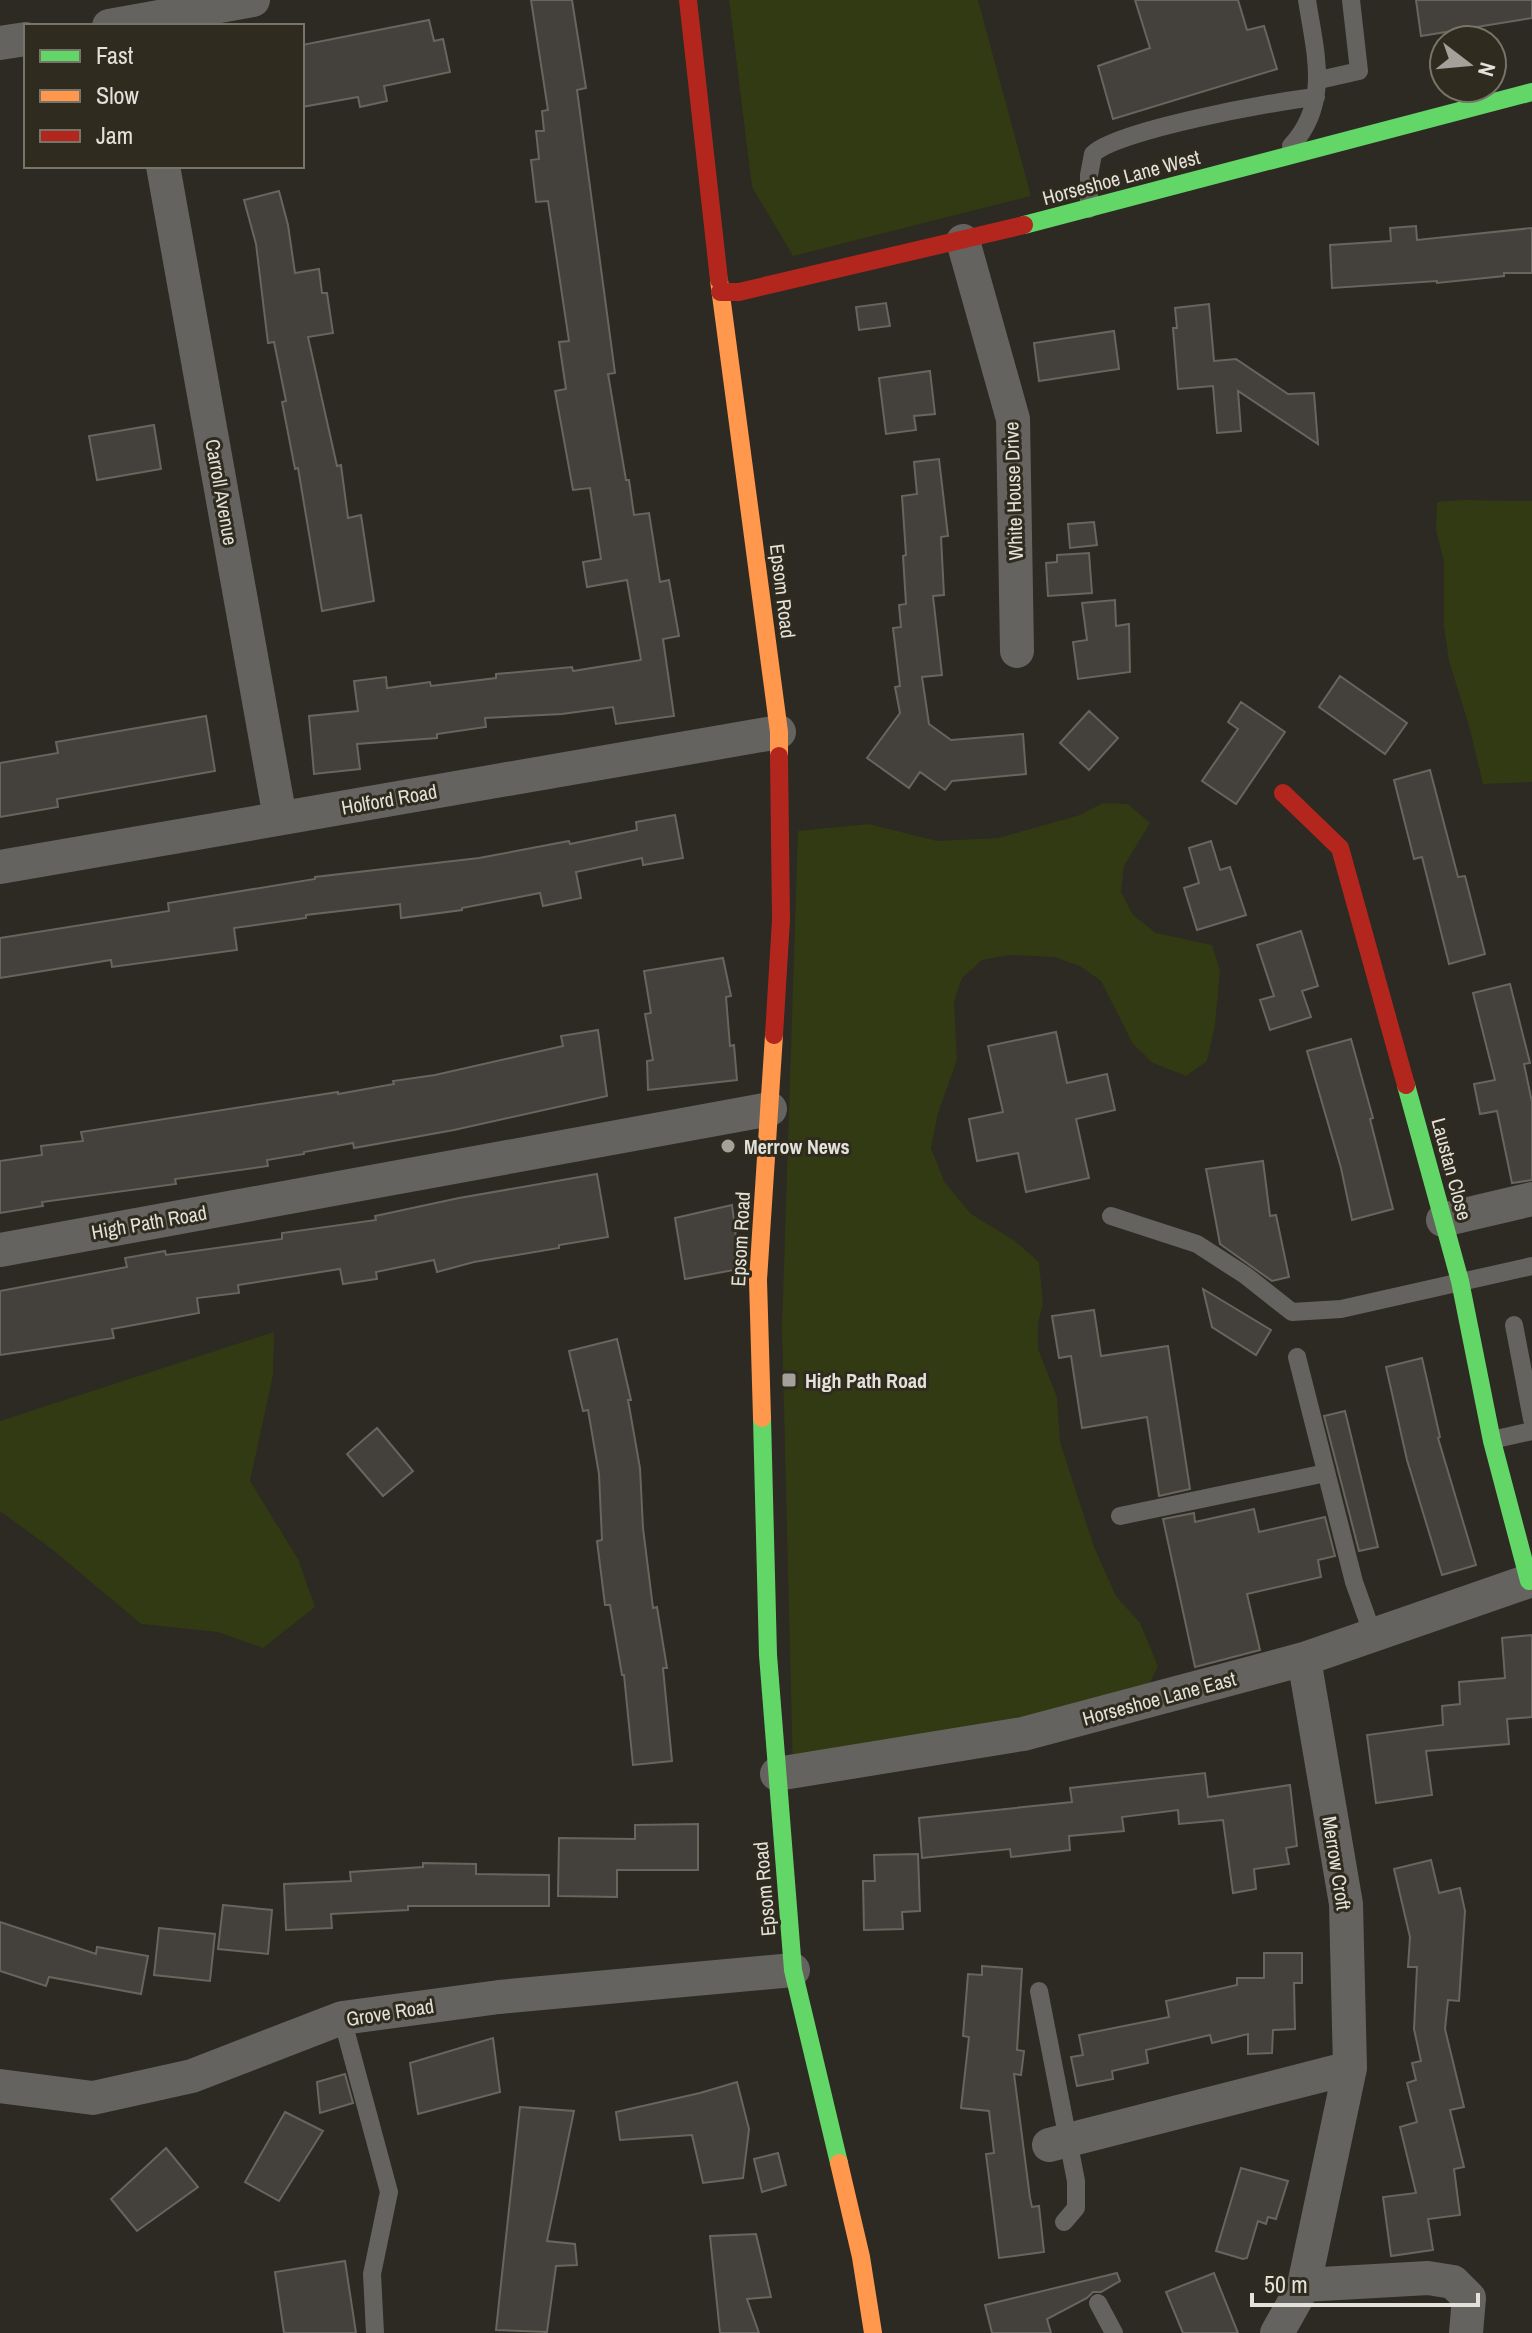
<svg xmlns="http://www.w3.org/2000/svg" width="1532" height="2333" viewBox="0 0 1532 2333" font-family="'Archivo Narrow',sans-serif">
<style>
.green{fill:#313a12}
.building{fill:#44403b;stroke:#68645e;stroke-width:2}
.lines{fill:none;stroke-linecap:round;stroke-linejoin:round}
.lane{stroke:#65635f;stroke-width:18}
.street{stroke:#65635f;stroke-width:34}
.fast{stroke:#63d668;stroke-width:18}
.slow{stroke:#ff974d;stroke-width:18}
.jam{stroke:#b3261e;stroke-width:18}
.poi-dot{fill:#a3a199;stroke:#2f2c1f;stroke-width:3}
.labels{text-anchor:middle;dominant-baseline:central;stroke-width:6;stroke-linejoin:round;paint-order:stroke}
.street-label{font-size:20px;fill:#e3e1d9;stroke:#2f2c1f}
.poi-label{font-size:20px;font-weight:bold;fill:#e3e1d9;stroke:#2f2c1f;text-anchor:start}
</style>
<rect width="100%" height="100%" fill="#2c2a22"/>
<path class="green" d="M 729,0 L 978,0 L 1031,196 L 793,256 L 752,187 Z
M 1463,500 L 1532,501 L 1532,782 L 1483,784 L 1469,726 L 1449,661 L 1444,626 L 1444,561 L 1436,531 L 1437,502 Z
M 1103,803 L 1128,804 L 1150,823 L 1124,866 L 1121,892 L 1133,915 L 1156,933 L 1212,945 L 1220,971 L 1215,1025 L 1207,1061 L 1186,1076 L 1153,1063 L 1133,1044 L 1101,981 L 1080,966 L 1054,957 L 1009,955 L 982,960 L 962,978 L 954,1001 L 957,1060 L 938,1113 L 931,1148 L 945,1183 L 971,1214 L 1015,1241 L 1039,1262 L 1043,1304 L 1038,1323 L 1038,1349 L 1057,1397 L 1060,1442 L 1094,1547 L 1116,1596 L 1140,1623 L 1158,1666 L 1141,1702 L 793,1772 L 782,1327 L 798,831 L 869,824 L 937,841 L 998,838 L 1080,815 Z
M 274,1332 L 273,1375 L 250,1481 L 298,1559 L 315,1607 L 263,1648 L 218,1632 L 141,1624 L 53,1550 L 0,1511 L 0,1421 Z"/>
<path class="building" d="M 531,0 L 572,0 L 586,88 L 577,90 L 615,373 L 608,374 L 626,480 L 629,480 L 634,515 L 649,513 L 660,582 L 669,580 L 679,636 L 663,639 L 674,716 L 616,724 L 613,707 L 562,714 L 485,718 L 486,727 L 437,734 L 437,738 L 357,744 L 360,769 L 314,774 L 309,716 L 358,711 L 354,681 L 386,677 L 387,688 L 430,682 L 431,686 L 496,678 L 496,674 L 572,667 L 573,671 L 641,660 L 627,580 L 587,587 L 583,562 L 601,559 L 590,488 L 573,490 L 555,391 L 566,389 L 559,342 L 569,341 L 548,201 L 536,202 L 531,160 L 539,159 L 536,131 L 544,131 L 542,111 L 548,110 Z
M 1135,0 L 1238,0 L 1247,30 L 1264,26 L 1277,69 L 1113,119 L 1098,66 L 1150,48 Z
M 1416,0 L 1532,0 L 1532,18 L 1421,36 Z
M 429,20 L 434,41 L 443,39 L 450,72 L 384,86 L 387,101 L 360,107 L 358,97 L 302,107 L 302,45 Z
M 279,191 L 288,225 L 295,273 L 319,269 L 322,293 L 327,293 L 333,333 L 308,337 L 337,466 L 341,465 L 348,518 L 361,515 L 374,601 L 322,611 L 298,468 L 295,469 L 282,402 L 286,401 L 274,342 L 268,343 L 256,244 L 244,200 Z
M 1416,226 L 1417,240 L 1532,228 L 1532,273 L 1504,273 L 1504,276 L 1437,283 L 1437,281 L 1332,288 L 1330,245 L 1391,241 L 1390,228 Z
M 886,303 L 890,326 L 859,330 L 856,307 Z
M 1209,304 L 1214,361 L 1236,359 L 1288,394 L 1314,393 L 1318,444 L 1238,391 L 1241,431 L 1217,433 L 1213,386 L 1178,389 L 1173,328 L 1177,328 L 1175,308 Z
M 1114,331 L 1119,369 L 1039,381 L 1034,343 Z
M 930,371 L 935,414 L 914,416 L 916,430 L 886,434 L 879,378 Z
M 154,425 L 161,469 L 97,480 L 89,436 Z
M 939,459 L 948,536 L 941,537 L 944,595 L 933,596 L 942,675 L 922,677 L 929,724 L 951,740 L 1023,734 L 1026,774 L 952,781 L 945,790 L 920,772 L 909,788 L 867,758 L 900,713 L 895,687 L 900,686 L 893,628 L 901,627 L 899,605 L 906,604 L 903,556 L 906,555 L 902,496 L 917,494 L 914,462 Z
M 1094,522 L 1097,545 L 1070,548 L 1068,524 Z
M 1089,553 L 1092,593 L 1048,596 L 1046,563 L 1057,562 L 1057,555 Z
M 1115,600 L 1116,626 L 1129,624 L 1130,672 L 1078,679 L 1073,642 L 1087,640 L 1082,603 Z
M 1340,676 L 1407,723 L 1385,754 L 1319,707 Z
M 1241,702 L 1285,732 L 1236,804 L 1202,781 L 1238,729 L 1228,722 Z
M 1089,711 L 1118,738 L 1089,770 L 1060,743 Z
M 206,716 L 215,771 L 57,799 L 58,807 L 0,817 L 0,763 L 58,753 L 56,742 Z
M 1430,770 L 1458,877 L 1465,876 L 1485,954 L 1449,964 L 1422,857 L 1414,859 L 1394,780 Z
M 675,815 L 683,858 L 643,865 L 642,858 L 576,872 L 581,898 L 543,906 L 540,893 L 462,908 L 462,910 L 401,918 L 400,904 L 306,915 L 306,918 L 234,928 L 237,950 L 112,967 L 111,960 L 0,978 L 0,938 L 169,911 L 168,903 L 315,879 L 315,877 L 479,858 L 569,841 L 570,844 L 637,830 L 636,822 Z
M 1211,841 L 1220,870 L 1230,867 L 1246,915 L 1197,930 L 1184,888 L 1199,883 L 1189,848 Z
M 1301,931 L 1318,986 L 1302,991 L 1311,1017 L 1270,1030 L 1260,1000 L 1274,996 L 1257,945 Z
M 723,958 L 731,996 L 726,997 L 730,1046 L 734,1045 L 737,1080 L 648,1090 L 647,1061 L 653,1060 L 645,1014 L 651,1013 L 644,971 Z
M 1510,984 L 1530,1063 L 1524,1064 L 1532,1102 L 1532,1180 L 1512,1183 L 1497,1111 L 1480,1114 L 1474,1084 L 1495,1080 L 1473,993 Z
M 598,1030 L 607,1096 L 454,1130 L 354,1148 L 353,1143 L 304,1152 L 304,1154 L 267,1160 L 268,1166 L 175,1179 L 176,1184 L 42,1202 L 43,1206 L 0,1213 L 0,1161 L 42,1155 L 41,1146 L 83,1141 L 81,1132 L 338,1092 L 338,1094 L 394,1084 L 393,1081 L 435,1075 L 563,1046 L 561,1036 Z
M 1056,1032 L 1067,1083 L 1107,1074 L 1115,1110 L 1076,1119 L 1089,1178 L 1026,1192 L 1018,1153 L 977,1161 L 969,1119 L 1003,1112 L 988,1046 Z
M 1351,1039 L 1373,1118 L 1370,1119 L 1393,1209 L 1352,1220 L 1341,1168 L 1307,1051 Z
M 1263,1161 L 1270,1216 L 1276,1215 L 1289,1277 L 1272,1281 L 1220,1244 L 1206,1169 Z
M 597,1174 L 608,1237 L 559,1245 L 559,1248 L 474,1262 L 437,1272 L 434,1260 L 376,1272 L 377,1279 L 343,1284 L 340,1269 L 238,1285 L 239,1293 L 197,1298 L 199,1313 L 112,1329 L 114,1338 L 0,1355 L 0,1291 L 127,1267 L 125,1258 L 165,1251 L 166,1255 L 282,1239 L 282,1233 L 376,1220 L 375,1216 L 459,1198 Z
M 732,1205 L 736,1237 L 734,1270 L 685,1279 L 675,1218 Z
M 1203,1289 L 1271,1330 L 1256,1355 L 1212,1327 Z
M 1094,1310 L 1101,1356 L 1168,1346 L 1190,1489 L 1159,1496 L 1147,1417 L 1082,1428 L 1071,1356 L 1059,1358 L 1052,1316 Z
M 617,1339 L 631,1400 L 628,1400 L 640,1468 L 643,1528 L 653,1608 L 657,1607 L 667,1668 L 663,1668 L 672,1761 L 633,1765 L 624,1675 L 622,1675 L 610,1605 L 605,1605 L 597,1541 L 602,1540 L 599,1474 L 588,1410 L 583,1411 L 569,1351 Z
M 1422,1358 L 1440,1437 L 1438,1438 L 1476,1565 L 1442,1575 L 1407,1460 L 1386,1367 Z
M 1345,1411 L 1378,1547 L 1359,1551 L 1324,1416 Z
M 377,1428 L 413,1471 L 383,1496 L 347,1454 Z
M 1254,1509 L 1259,1532 L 1325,1517 L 1335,1556 L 1318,1560 L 1321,1577 L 1247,1594 L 1260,1650 L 1195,1667 L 1163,1519 L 1194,1513 L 1195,1522 Z
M 1532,1635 L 1532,1717 L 1507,1719 L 1509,1744 L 1426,1751 L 1432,1795 L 1376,1803 L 1367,1735 L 1443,1725 L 1442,1706 L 1460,1704 L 1459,1682 L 1505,1678 L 1502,1638 Z
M 1205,1773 L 1208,1797 L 1290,1785 L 1297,1846 L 1286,1848 L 1289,1864 L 1254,1869 L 1256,1889 L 1233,1893 L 1223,1820 L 1179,1824 L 1178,1810 L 1122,1817 L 1124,1831 L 1069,1836 L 1070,1850 L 1011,1857 L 1010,1849 L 922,1858 L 919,1818 L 1072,1802 L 1070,1788 Z
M 698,1824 L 698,1870 L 617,1870 L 617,1897 L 558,1896 L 559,1838 L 635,1839 L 635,1825 Z
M 918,1854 L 920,1911 L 902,1912 L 903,1929 L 864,1930 L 863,1881 L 875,1881 L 874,1855 Z
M 1431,1860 L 1439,1893 L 1460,1888 L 1465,1911 L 1459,2001 L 1448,2000 L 1445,2029 L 1464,2107 L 1450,2110 L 1464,2167 L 1454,2169 L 1460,2215 L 1428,2219 L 1433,2250 L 1391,2256 L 1383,2197 L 1416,2193 L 1400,2127 L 1417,2122 L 1407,2083 L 1416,2080 L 1412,2063 L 1421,2061 L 1414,2029 L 1417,1967 L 1408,1967 L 1410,1937 L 1394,1869 Z
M 423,1863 L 476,1864 L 476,1874 L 549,1875 L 549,1906 L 408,1906 L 408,1910 L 331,1914 L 332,1928 L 286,1930 L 284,1884 L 351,1881 L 350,1872 L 423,1867 Z
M 223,1905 L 272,1910 L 268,1954 L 218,1949 Z
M 0,1922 L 96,1954 L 97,1947 L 148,1956 L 141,1994 L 49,1977 L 46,1986 L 0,1971 Z
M 159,1928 L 215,1934 L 210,1981 L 154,1975 Z
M 1264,1953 L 1302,1953 L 1302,1983 L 1294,1983 L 1295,2029 L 1273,2030 L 1272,2053 L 1248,2054 L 1248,2034 L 1212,2043 L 1210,2035 L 1146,2050 L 1148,2063 L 1112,2071 L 1113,2079 L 1077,2086 L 1071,2057 L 1083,2055 L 1079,2035 L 1169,2017 L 1166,2001 L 1237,1985 L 1237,1978 L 1264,1978 Z
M 982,1966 L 1022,1969 L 1017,2050 L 1024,2051 L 1021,2075 L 1014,2074 L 1030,2198 L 1032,2207 L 1039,2206 L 1044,2252 L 999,2258 L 986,2154 L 994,2153 L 989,2111 L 961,2108 L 969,2037 L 963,2036 L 968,1974 L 982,1975 Z
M 493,2038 L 500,2092 L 418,2114 L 410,2063 Z
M 345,2074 L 353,2103 L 320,2113 L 317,2082 Z
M 737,2082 L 749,2129 L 743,2178 L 703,2183 L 692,2135 L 620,2140 L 616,2112 L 700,2093 Z
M 520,2107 L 574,2111 L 547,2241 L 575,2244 L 577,2265 L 556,2266 L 547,2332 L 496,2330 Z
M 285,2112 L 323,2131 L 279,2201 L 245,2182 Z
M 166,2148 L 198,2187 L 137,2231 L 111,2199 Z
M 778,2153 L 786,2185 L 762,2192 L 754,2159 Z
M 1241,2168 L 1288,2181 L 1276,2219 L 1268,2217 L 1266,2224 L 1258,2221 L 1247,2258 L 1243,2259 L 1216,2251 Z
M 756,2234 L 771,2297 L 747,2299 L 759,2333 L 720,2333 L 710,2236 Z
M 345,2261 L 356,2333 L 284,2333 L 275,2272 Z
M 1117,2273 L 1120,2281 L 1101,2292 L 1093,2292 L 1087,2298 L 1047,2319 L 1051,2333 L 992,2333 L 985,2305 Z
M 1214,2273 L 1238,2333 L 1183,2333 L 1166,2292 Z"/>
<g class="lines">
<path class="lane" d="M 1319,80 L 1359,71 L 1351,0
M 1291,146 C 1331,103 1315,52 1307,0
M 1089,209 L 1089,175 L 1093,154 C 1117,130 1276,101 1316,97
M 1111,1216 L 1197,1244 L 1245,1275 L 1292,1312 L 1341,1309 L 1532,1266
M 1514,1325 L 1532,1419
M 1297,1357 L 1354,1582 L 1373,1635
M 1492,1440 L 1532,1431
M 1120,1516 L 1326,1473
M 1039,1991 L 1076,2181 L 1076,2208 L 1064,2222
M 342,2018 L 389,2192 L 372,2274 L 375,2333
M 1098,2303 L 1114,2333"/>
<path class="street" d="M 109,26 L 253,0
M 0,43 L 26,39
M 163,166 L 280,818
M 963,241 L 1013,419 L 1017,651
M 0,867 L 779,732
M 1443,1220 L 1532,1199
M 0,1250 L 770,1109
M 777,1774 L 1023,1734 L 1304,1659 L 1532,1580
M 0,2086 L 93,2098 L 192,2076 L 342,2018 L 499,1997 L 793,1970
M 1049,2145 L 1350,2068
M 1304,2285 L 1428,2278 L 1453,2282 L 1469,2298 L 1466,2333
M 1277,2333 L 1304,2285 L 1350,2068 L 1346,1904 L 1304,1659"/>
<path class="fast" d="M 1024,225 L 1532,92
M 1406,1085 L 1460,1281 L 1492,1441 L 1529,1581
M 762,1418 L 768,1655 L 793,1970 L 839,2163"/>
<path class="slow" d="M 719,280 L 779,732 L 779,756
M 762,1418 L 758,1280 L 774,1035
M 839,2163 L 861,2257 L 873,2333"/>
<path class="jam" d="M 688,0 L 719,280
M 720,292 L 739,292 L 1024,225
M 1283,793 L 1340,848 L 1406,1085
M 774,1035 L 781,920 L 779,756"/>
</g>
<g class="poi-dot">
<circle cx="728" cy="1146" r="8"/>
<rect x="781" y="1372" width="16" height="16" rx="4"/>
</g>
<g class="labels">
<g class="street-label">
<text transform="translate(1121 177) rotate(-15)">Horseshoe Lane West</text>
<text transform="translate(1013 491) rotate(-92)">White House Drive</text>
<text transform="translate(222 492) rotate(80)">Carroll Avenue</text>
<text transform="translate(783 591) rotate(83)">Epsom Road</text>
<text transform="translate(389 799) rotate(-10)">Holford Road</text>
<text transform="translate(1452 1169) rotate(75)">Laustan Close</text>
<text transform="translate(149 1222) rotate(-10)">High Path Road</text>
<text transform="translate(740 1239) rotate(-87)">Epsom Road</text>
<text transform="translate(1159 1698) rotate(-15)">Horseshoe Lane East</text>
<text transform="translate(1337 1863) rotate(81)">Merrow Croft</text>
<text transform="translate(764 1889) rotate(-95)">Epsom Road</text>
<text transform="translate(390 2012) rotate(-9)">Grove Road</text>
</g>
<g class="poi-label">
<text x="744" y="1146">Merrow News</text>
<text x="805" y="1380">High Path Road</text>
</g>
</g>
<rect x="24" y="24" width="280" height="144" fill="#2f2c1f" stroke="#777469" stroke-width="2"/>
<rect x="40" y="50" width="40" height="12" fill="#63d668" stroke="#777469" stroke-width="2"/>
<text x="96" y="64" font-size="24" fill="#e3e1d9">Fast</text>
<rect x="40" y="90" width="40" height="12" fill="#ff974d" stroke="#777469" stroke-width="2"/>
<text x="96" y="104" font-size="24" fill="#e3e1d9">Slow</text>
<rect x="40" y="130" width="40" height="12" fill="#b3261e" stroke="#777469" stroke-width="2"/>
<text x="96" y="144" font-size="24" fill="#e3e1d9">Jam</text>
<g transform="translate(1468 64) rotate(106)"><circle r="38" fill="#2f2c1f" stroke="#777469" stroke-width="2"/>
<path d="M0-6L14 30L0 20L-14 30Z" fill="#a3a199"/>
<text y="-12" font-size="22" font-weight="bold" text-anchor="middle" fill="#e3e1d9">N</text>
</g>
<path d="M1252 2293v12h226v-12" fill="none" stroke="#e3e1d9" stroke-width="4"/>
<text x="1264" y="2293" font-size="24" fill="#e3e1d9" stroke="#2f2c1f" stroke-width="6" paint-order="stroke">50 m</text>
</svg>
